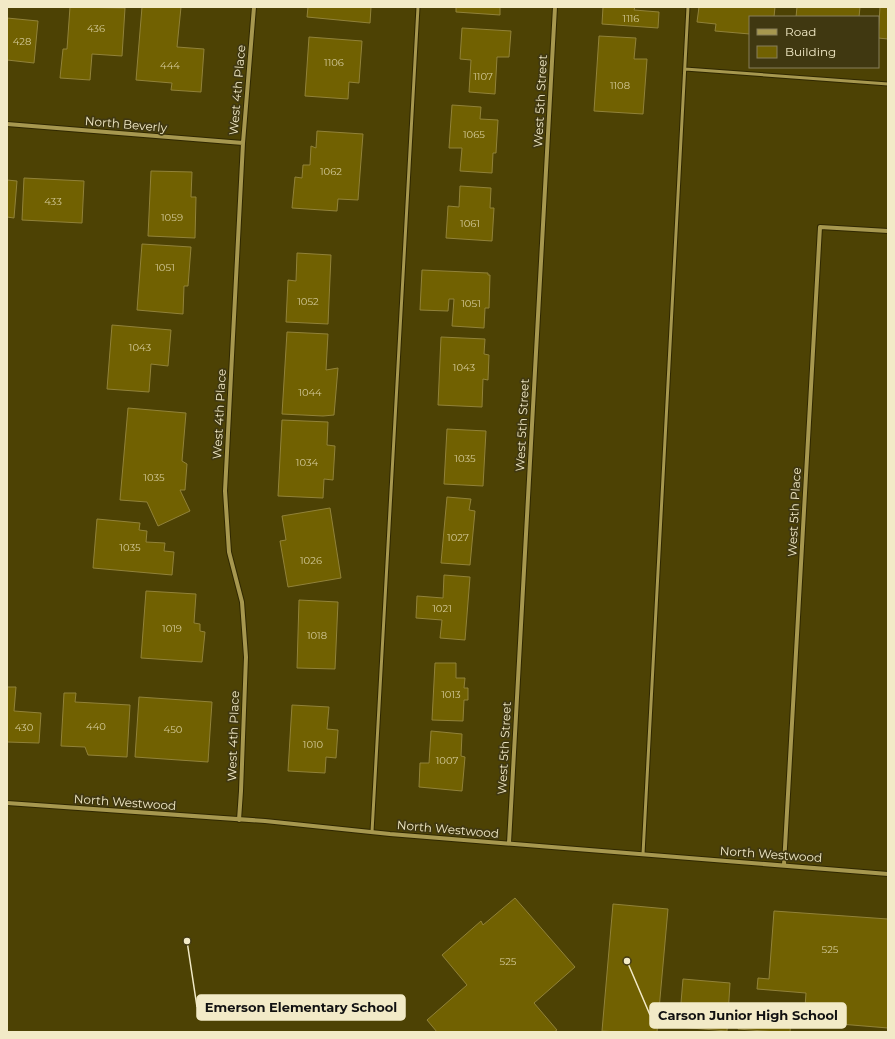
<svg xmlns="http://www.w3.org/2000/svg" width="895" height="1039" viewBox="0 0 895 1039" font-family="Montserrat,sans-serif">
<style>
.building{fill:#716101;stroke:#918239}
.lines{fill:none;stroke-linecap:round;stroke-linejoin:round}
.service-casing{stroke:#302801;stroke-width:5}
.minor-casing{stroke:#302801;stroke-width:6}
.service{stroke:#a7984f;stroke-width:3}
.minor{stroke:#a7984f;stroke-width:4}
.labels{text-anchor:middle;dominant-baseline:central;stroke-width:3.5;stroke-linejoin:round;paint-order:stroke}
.number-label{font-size:10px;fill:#d2c896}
.street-label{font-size:12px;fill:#f2eac7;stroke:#403811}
.leader{fill:none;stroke:#f2eac7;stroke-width:1.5}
.callout-dot{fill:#f2eac7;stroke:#403811;stroke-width:1.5}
.callout{fill:#f2eac7;stroke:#f2eac7;stroke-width:1.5}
.callout-label{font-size:13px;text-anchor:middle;font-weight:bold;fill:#111}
</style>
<rect width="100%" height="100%" fill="#4d4204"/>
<path class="building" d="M 70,7 L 125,8 L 122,56 L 92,54 L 90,80 L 60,78 L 63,49 L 67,49 Z
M 142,7 L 181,7 L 177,47 L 204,49 L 201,92 L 171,90 L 172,83 L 136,80 Z
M 308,7 L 371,7 L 370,23 L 307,17 Z
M 456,7 L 500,7 L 500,15 L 456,12 Z
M 603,7 L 635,7 L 634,10 L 659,12 L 658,28 L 602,24 Z
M 699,7 L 775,7 L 774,17 L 750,17 L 750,34 L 715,31 L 716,24 L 697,22 Z
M 797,7 L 860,7 L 859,17 L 796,17 Z
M 880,7 L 888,7 L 888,39 L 878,38 Z
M 7,18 L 38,21 L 34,63 L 7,60 Z
M 462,28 L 511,31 L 509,57 L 497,57 L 495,94 L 469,92 L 471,60 L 460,59 Z
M 599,36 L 636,38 L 634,59 L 647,59 L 643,114 L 594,111 Z
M 309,37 L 362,41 L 359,83 L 349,82 L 348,99 L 305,96 Z
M 452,105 L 481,107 L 480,119 L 498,120 L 496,153 L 493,153 L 492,173 L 460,171 L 462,148 L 449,148 Z
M 317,131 L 363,134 L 358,200 L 338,199 L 337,211 L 292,208 L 295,177 L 302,178 L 303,165 L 310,165 L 311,146 L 316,148 Z
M 151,171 L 192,172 L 191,197 L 196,197 L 195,238 L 148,236 Z
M 24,178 L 84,181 L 82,223 L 22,220 Z
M 7,180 L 17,181 L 14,218 L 7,217 Z
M 460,186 L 491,188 L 490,208 L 494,208 L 492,241 L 446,238 L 448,206 L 459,207 Z
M 142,244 L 191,247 L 188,286 L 184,286 L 183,314 L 137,310 Z
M 297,253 L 331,255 L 328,324 L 286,322 L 288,280 L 296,281 Z
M 422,270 L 488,273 L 488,275 L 490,275 L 489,308 L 485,308 L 484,328 L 452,326 L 454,299 L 449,299 L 448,311 L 420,310 Z
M 112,325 L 171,330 L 168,366 L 151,364 L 149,392 L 107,389 Z
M 287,332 L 328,334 L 326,370 L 338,368 L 334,415 L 323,416 L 282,414 Z
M 441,337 L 485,339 L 484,354 L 489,355 L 488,380 L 483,379 L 482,407 L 438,405 Z
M 128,408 L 186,413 L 182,461 L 187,464 L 185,490 L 180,490 L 190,511 L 158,526 L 147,502 L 120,500 Z
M 282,420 L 328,422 L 327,445 L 335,446 L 333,480 L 324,479 L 323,498 L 278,496 Z
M 447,429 L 486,431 L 483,486 L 444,484 Z
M 447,497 L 471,499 L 469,510 L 475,511 L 470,565 L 441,563 Z
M 330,508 L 341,578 L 288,587 L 280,541 L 286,540 L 282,516 Z
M 97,519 L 140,523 L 139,530 L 147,531 L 146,542 L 165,543 L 164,551 L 174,552 L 172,575 L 93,568 Z
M 444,575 L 470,577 L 465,640 L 440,638 L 442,620 L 416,618 L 417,596 L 443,598 Z
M 146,591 L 196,594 L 194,623 L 200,624 L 200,631 L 205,632 L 202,662 L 141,658 Z
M 299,600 L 338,602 L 335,669 L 297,668 Z
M 435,663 L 456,663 L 456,678 L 465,678 L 464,688 L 468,688 L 468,700 L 464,700 L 463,721 L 432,720 Z
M 7,687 L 16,687 L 14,711 L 41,713 L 39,743 L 7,742 Z
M 64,693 L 76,693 L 75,702 L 130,705 L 127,757 L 88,755 L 85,747 L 61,746 Z
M 139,697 L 212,702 L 208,762 L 135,757 Z
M 292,705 L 329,707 L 327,729 L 338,730 L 336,758 L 326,757 L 325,773 L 288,771 Z
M 431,731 L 462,734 L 461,756 L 465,757 L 462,791 L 419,787 L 420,763 L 429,763 Z
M 515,898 L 575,967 L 534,1003 L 557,1030 L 554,1032 L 437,1032 L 427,1020 L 467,985 L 442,955 L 481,921 L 483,925 Z
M 613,904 L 668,909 L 657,1032 L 618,1032 L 602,1031 Z
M 774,911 L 888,919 L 888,1028 L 804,1021 L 806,993 L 757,989 L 758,978 L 769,979 Z
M 683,979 L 730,983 L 727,1031 L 679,1027 Z
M 740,1005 L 792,1009 L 790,1032 L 776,1032 L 738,1029 Z"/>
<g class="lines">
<g class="service-casing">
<path id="service" d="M 685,69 L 888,84
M 372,832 L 418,7
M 643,854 L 688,7"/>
</g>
<g class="minor-casing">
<path id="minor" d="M 7,124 L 243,143
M 7,803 L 265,821 L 390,834 L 888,874
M 239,820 L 241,791 L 246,657 L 242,602 L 229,552 L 225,491 L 243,143 L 254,7
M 509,843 L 555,7
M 784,865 L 820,227 L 888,231"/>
</g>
<use href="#service" class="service"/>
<use href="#minor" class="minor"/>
</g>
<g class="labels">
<g class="number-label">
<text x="631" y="18">1116</text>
<text x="96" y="28">436</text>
<text x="22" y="41">428</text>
<text x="334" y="62">1106</text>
<text x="170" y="65">444</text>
<text x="483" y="76">1107</text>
<text x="620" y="85">1108</text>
<text x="474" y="134">1065</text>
<text x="331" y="171">1062</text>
<text x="53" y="201">433</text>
<text x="172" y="217">1059</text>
<text x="470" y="223">1061</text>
<text x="165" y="267">1051</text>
<text x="308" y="301">1052</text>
<text x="471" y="303">1051</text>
<text x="140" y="347">1043</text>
<text x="464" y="367">1043</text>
<text x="310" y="392">1044</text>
<text x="465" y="458">1035</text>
<text x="307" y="462">1034</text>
<text x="154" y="477">1035</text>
<text x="458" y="537">1027</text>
<text x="130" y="547">1035</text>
<text x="311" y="560">1026</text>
<text x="442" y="608">1021</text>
<text x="172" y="628">1019</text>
<text x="317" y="635">1018</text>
<text x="451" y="694">1013</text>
<text x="96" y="726">440</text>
<text x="24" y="727">430</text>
<text x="173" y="729">450</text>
<text x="313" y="744">1010</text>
<text x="447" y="760">1007</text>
<text x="830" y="949">525</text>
<text x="508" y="961">525</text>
</g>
<g class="street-label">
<text transform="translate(237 90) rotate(-85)">West 4th Place</text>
<text transform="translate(540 101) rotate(-87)">West 5th Street</text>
<text transform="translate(126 124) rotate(5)">North Beverly</text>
<text transform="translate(219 414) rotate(-87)">West 4th Place</text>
<text transform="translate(522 425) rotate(-87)">West 5th Street</text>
<text transform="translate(794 512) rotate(-87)">West 5th Place</text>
<text transform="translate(233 736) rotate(-88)">West 4th Place</text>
<text transform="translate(504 748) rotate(-87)">West 5th Street</text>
<text transform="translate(125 802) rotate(4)">North Westwood</text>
<text transform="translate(448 829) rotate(5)">North Westwood</text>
<text transform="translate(771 854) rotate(4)">North Westwood</text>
</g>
</g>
<path class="leader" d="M187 941L197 1007M627 961L650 1015"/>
<g class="callout-dot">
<circle cx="187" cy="941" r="4"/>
<circle cx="627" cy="961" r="4"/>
</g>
<g class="callout">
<rect x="197" y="995" width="208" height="25" rx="4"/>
<rect x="650" y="1003" width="196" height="25" rx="4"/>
</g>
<g class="callout-label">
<text x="301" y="1012">Emerson Elementary School</text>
<text x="748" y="1020">Carson Junior High School</text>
</g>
<rect width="895" height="1039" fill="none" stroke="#f2eac7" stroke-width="16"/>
<rect x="749" y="16" width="130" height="52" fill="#403811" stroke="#877f5a"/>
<rect x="757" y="29" width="20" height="6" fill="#a7984f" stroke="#877f5a"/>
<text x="785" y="36" font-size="12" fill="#f2eac7">Road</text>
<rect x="757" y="46" width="20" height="12" fill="#716101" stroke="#877f5a"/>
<text x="785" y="56" font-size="12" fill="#f2eac7">Building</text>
</svg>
